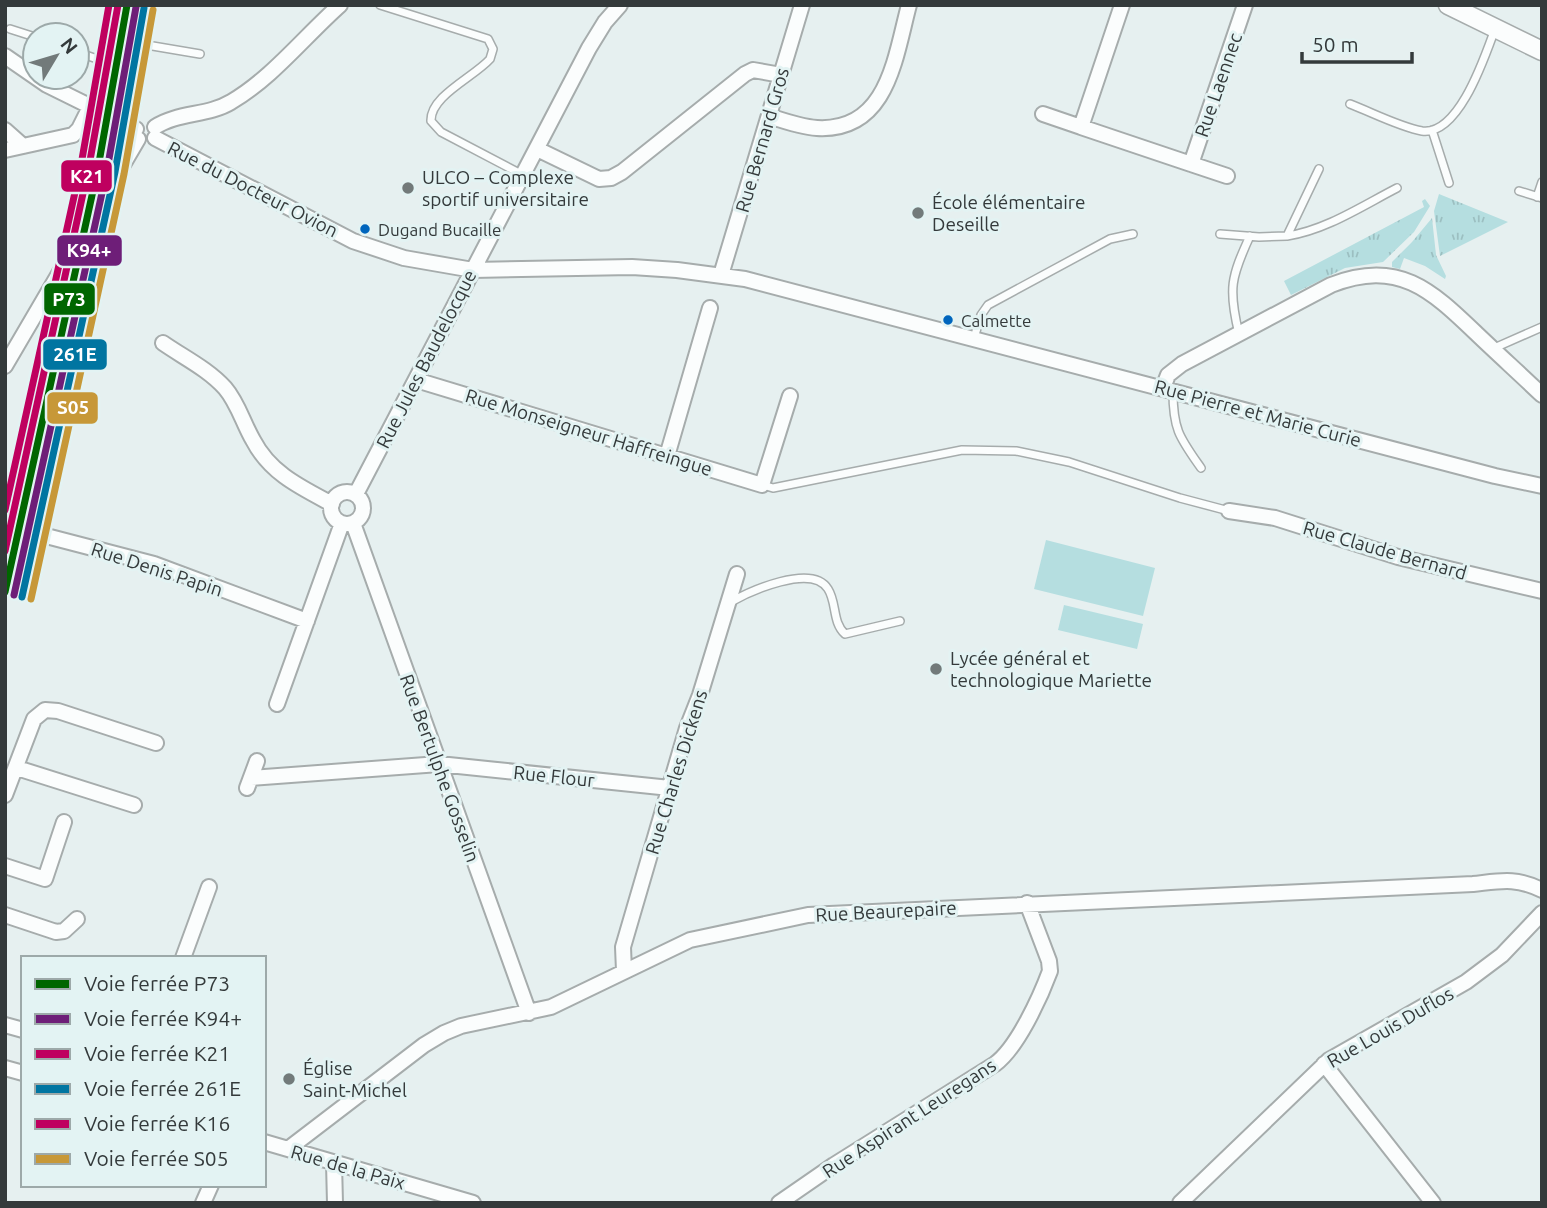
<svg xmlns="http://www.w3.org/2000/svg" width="1547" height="1208" viewBox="0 0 1547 1208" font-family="Ubuntu,sans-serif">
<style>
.grass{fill:url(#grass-tufts)}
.pitch{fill:#b5dee0}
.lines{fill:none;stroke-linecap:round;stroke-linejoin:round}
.service-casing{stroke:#a6acac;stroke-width:10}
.minor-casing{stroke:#a6acac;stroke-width:18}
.tertiary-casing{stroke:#a6acac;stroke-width:21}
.service{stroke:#fbfdfd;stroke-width:7}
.minor{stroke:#fbfdfd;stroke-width:14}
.tertiary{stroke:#fbfdfd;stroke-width:18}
.rail-1-casing{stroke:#e3f3f3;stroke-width:12}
.rail-2-casing{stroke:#e3f3f3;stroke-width:12}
.rail-3-casing{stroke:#e3f3f3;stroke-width:12}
.rail-4-casing{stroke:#e3f3f3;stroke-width:12}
.rail-5-casing{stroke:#e3f3f3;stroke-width:12}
.rail-6-casing{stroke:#e3f3f3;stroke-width:12}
.rail-1{stroke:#060;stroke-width:7}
.rail-2{stroke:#6e1e78;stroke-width:7}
.rail-3{stroke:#bf005f;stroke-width:7}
.rail-4{stroke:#0075a1;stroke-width:7}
.rail-5{stroke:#bf005f;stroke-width:7}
.rail-6{stroke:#c79838;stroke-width:7}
.poi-dot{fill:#727a7a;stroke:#e3f3f3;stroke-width:2.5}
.bus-dot{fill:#0065bd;stroke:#e3f3f3;stroke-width:2.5}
.labels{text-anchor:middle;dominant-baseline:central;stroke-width:6;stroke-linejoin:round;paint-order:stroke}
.bus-label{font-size:17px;fill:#343a3b;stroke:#e3f3f3;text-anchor:start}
.street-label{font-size:19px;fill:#343a3b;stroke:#e3f3f3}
.poi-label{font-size:19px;fill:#343a3b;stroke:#e3f3f3;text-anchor:start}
.line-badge{stroke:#e3f3f3;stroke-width:2.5}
.badge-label{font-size:19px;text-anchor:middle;font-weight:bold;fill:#fff}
</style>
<defs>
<pattern id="grass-tufts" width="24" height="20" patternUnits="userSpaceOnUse" patternTransform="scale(1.75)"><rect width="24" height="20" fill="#b5dee0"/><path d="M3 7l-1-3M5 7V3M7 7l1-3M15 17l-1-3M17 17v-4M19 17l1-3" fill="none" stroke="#9cbfc1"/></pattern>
</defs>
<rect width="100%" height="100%" fill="#e6f0f0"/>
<path class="grass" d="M 1439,194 L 1508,222 L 1440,256 L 1434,211 Z
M 1425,199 L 1430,206 L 1414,232 L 1383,262 L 1345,268 L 1291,295 L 1284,281 L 1424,207 L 1422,201 Z
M 1432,218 L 1436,255 L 1446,276 L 1445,279 L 1425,266 L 1404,258 L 1400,269 L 1392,267 L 1392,262 L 1412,242 Z"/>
<path class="pitch" d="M 1046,540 L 1155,568 L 1143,616 L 1034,589 Z
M 1064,605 L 1143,624 L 1137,649 L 1058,630 Z"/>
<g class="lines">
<g class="service-casing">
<path id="service" d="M 380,5 L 488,39 L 493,49 L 490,59 C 474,77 430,96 431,121 L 441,132 L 523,175
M 10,29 L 35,37
M 77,52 L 120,67
M 1350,104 C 1371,112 1400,127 1422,131 C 1459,136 1485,56 1495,29
M 128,124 L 129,114 L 117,52 L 120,45 L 129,42 L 200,54
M 1432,130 L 1449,183
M 1519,191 L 1542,198
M 1537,197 L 1542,182
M 1220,234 L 1259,237 L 1287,236 L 1319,169
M 1287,236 C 1326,230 1362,206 1397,188
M 1239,334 C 1228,289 1231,277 1250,236
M 974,338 L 981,315 L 988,305 L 1110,239 L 1133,234
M 1492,349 L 1542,327
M 1173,392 C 1173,430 1180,438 1201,468
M 763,485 L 773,488 L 962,450 L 1016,451 L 1069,462 L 1180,498 L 1229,511
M 729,603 C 750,591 812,563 828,589 C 837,603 832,622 845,634 L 900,621"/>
</g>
<g class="minor-casing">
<path id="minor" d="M 1122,5 L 1081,127 L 1191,164 L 1245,5
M 5,56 L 47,85 L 136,129
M 1043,114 L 1081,127
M 769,116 C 784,121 801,127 817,128 C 888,132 895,57 909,5
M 155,127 C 178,112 208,116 231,102 C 271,79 305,36 340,5
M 5,130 L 23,146
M 155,138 L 353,241 L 404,258 L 473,270 L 632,267 L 677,270 L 745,279 L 1495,476 L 1542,486
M 537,149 L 599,179 L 611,178 L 622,172 L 745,74 L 753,70 L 781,75
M 5,150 L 73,135 L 79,129 L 90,107
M 1191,164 L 1227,176
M 721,275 L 802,5
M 163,343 C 183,357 208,369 225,388 C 238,403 243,423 253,440 C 270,473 300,487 332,504
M 5,366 L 138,139
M 416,380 L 762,485 L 790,396
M 1163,388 L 1168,375 L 1182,364 L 1331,285 C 1399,258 1432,291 1478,335 C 1499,355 1521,375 1542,395
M 667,456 L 710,308
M331 508a16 16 0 1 1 32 0a16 16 0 1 1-32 0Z
M 356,494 L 589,48 L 605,22 L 620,5
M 1229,511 L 1275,518 L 1398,557 L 1542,591
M 5,522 L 27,531 L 154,564 L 307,621
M 353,523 L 529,1013
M 277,704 L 342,523
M 17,768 L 134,805
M 251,778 L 439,764 L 670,788
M 247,788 L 257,761
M 5,795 L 34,719 L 45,710 L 58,711 L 156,743
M 5,866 L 45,879 L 64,822
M 5,915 L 56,932 L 64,931 L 77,919
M 183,958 L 209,887
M 624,971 L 623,947 L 687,728 L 700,695 L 737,574
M 5,1025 L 23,1030
M 1324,1064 L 1433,1203
M 5,1068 L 23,1073
M 264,1142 L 473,1203
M 288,1149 L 424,1045 L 444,1033 L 461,1026 L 551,1007 L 690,940 L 808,915 L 1473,884 C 1501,881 1515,877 1542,890
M 334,1163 L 335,1203
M 203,1203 L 211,1185
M 779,1203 L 834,1165 L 995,1064 C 1017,1048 1040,998 1050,971 L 1049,961 L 1027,903
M 1180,1203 L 1329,1060 L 1466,982 L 1502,955 L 1542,913"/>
</g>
<g class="tertiary-casing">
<path id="tertiary" d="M 1448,5 L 1542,51"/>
</g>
<use href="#service" class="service"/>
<use href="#minor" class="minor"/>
<use href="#tertiary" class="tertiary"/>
<g class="rail-1-casing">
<path id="rail-1" d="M 5,592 L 98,168 L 127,5"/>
</g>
<g class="rail-2-casing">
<path id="rail-2" d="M 14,595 L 107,170 L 136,7"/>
</g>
<g class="rail-3-casing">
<path id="rail-3" d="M 5,551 L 89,166 L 118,5"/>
</g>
<g class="rail-4-casing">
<path id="rail-4" d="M 22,597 L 115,172 L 144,8"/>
</g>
<g class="rail-5-casing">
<path id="rail-5" d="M 5,510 L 81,165 L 109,5"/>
</g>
<g class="rail-6-casing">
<path id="rail-6" d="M 31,599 L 124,174 L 153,10"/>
</g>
<use href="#rail-1" class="rail-1"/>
<use href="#rail-2" class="rail-2"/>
<use href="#rail-3" class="rail-3"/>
<use href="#rail-4" class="rail-4"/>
<use href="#rail-5" class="rail-5"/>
<use href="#rail-6" class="rail-6"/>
</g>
<g class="poi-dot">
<circle cx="408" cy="188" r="7"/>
<circle cx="918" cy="213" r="7"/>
<circle cx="936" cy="669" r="7"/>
<circle cx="289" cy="1079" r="7"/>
</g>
<g class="bus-dot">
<circle cx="365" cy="229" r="6"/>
<circle cx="948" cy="320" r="6"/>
</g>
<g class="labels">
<g class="bus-label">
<text x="378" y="229">Dugand Bucaille</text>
<text x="961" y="320">Calmette</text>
</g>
<g class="street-label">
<text transform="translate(1218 85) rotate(-71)">Rue Laennec</text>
<text transform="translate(762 140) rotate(-74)">Rue Bernard Gros</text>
<text transform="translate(253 189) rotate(27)">Rue du Docteur Ovion</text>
<text transform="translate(426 359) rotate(-63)">Rue Jules Baudelocque</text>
<text transform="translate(1258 413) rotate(15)">Rue Pierre et Marie Curie</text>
<text transform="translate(589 432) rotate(17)">Rue Monseigneur Haffreingue</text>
<text transform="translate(1385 550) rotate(16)">Rue Claude Bernard</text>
<text transform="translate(157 569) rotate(18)">Rue Denis Papin</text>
<text transform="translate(440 768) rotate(70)">Rue Bertulphe Gosselin</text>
<text transform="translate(676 772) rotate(-73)">Rue Charles Dickens</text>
<text transform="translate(554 776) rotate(6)">Rue Flour</text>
<text transform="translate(886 911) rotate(-3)">Rue Beaurepaire</text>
<text transform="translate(1390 1027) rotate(-30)">Rue Louis Duflos</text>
<text transform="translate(909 1118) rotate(-33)">Rue Aspirant Leuregans</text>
<text transform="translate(348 1167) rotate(16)">Rue de la Paix</text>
</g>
<g class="poi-label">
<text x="422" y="177">ULCO – Complexe<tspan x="422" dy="22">sportif universitaire</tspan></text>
<text x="932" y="202">École élémentaire<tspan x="932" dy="22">Deseille</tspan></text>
<text x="950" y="658">Lycée général et<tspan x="950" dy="22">technologique Mariette</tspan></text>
<text x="303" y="1068">Église<tspan x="303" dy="22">Saint-Michel</tspan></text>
</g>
</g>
<g class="line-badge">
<rect x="60" y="159" width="53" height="34" rx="7" fill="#bf005f"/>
<rect x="56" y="234" width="67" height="33" rx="7" fill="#6e1e78"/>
<rect x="43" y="282" width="53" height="34" rx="7" fill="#060"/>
<rect x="42" y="338" width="66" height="33" rx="7" fill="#0075a1"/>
<rect x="46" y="391" width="53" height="34" rx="7" fill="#c79838"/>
</g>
<g class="badge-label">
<text x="87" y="183">K21</text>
<text x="89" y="257">K94+</text>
<text x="69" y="306">P73</text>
<text x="75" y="361">261E</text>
<text x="73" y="414">S05</text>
</g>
<rect width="1547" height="1208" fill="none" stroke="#343a3b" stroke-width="14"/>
<rect x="21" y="956" width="245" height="231" fill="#e3f3f3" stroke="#9da9a9" stroke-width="2"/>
<rect x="35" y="979" width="35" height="10" fill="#006600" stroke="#9da9a9" stroke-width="2"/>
<text x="84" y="991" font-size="21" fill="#343a3b">Voie ferrée P73</text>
<rect x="35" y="1014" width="35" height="10" fill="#6e1e78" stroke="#9da9a9" stroke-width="2"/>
<text x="84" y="1026" font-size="21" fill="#343a3b">Voie ferrée K94+</text>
<rect x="35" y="1049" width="35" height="10" fill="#bf005f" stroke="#9da9a9" stroke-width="2"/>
<text x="84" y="1061" font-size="21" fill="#343a3b">Voie ferrée K21</text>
<rect x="35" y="1084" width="35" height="10" fill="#0075a1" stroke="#9da9a9" stroke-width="2"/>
<text x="84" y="1096" font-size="21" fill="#343a3b">Voie ferrée 261E</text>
<rect x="35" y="1119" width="35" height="10" fill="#bf005f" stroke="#9da9a9" stroke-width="2"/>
<text x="84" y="1131" font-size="21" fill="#343a3b">Voie ferrée K16</text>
<rect x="35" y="1154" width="35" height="10" fill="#c79838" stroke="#9da9a9" stroke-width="2"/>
<text x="84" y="1166" font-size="21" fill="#343a3b">Voie ferrée S05</text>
<g transform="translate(56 56) rotate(52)"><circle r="33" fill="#e3f3f3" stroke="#9da9a9" stroke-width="2"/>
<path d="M0-5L12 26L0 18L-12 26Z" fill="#727a7a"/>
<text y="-10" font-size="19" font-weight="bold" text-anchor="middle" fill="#343a3b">N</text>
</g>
<path d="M1302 52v10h110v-10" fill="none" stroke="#343a3b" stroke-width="3.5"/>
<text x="1312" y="52" font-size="21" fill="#343a3b" stroke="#e3f3f3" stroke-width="5" paint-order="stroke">50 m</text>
</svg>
